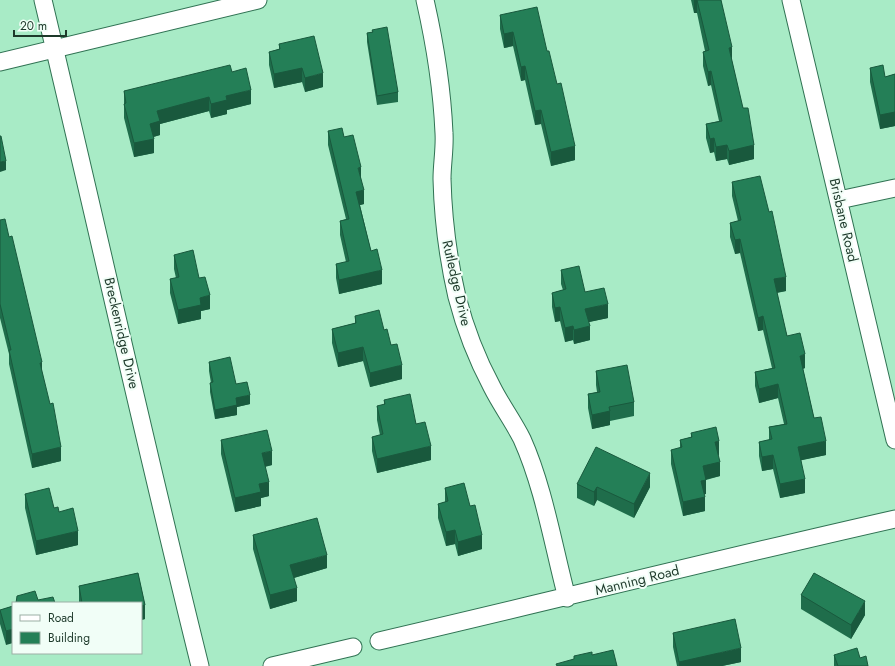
<svg xmlns="http://www.w3.org/2000/svg" width="895" height="666" viewBox="0 0 895 666" font-family="Jost,sans-serif">
<style>
.lines{fill:none;stroke-linecap:round;stroke-linejoin:round}
.street-casing{stroke:#307253;stroke-width:19}
.street{stroke:#fff;stroke-width:17}
.wall{fill:#1f6d4b}
.shaded-wall{fill:#19593d}
.building{fill:#247f57;stroke:#19593d}
.labels{text-anchor:middle;dominant-baseline:central;stroke-width:4;stroke-linejoin:round;paint-order:stroke}
.street-label{font-size:14px;fill:#1d392a;stroke:#f1fef7}
</style>
<rect width="100%" height="100%" fill="#a8ebc6"/>
<g class="lines">
<g class="street-casing">
<path id="street" d="M 43,0 C 96,222 145,445 200,666
M 425,0 C 435,44 442,87 444,133 C 445,148 442,164 442,179 C 443,219 448,258 457,297 C 465,328 477,359 492,387 C 501,405 513,421 522,439 C 544,488 553,545 567,598
M 791,0 L 895,440
M 0,62 L 258,0
M 839,200 L 895,188
M 379,641 C 551,601 722,558 895,519
M 272,666 L 353,647"/>
</g>
<use href="#street" class="street"/>
</g>
<path class="wall" d="M 691,0 L 721,0 L 732,61 L 754,159 L 729,165 L 727,159 L 716,161 L 714,152 L 710,153 L 706,138 L 706,124 L 719,121 L 711,85 L 708,86 L 703,66 L 703,52 L 705,51 L 697,13 L 694,13 Z
M 500,15 L 547,51 L 575,160 L 551,166 L 541,124 L 535,125 L 525,80 L 521,81 L 513,46 L 504,48 L 500,29 Z
M 372,30 L 398,92 L 398,102 L 377,105 L 367,42 L 367,33 L 372,32 Z
M 279,44 L 323,87 L 305,92 L 302,82 L 274,88 L 269,65 L 269,52 L 279,49 Z
M 870,68 L 885,77 L 895,74 L 895,126 L 880,129 L 870,82 Z
M 232,72 L 251,104 L 227,110 L 227,114 L 211,118 L 209,111 L 160,124 L 160,135 L 153,137 L 154,153 L 134,157 L 124,118 L 124,91 Z
M 328,131 L 344,137 L 361,178 L 364,204 L 360,205 L 371,251 L 382,284 L 339,294 L 336,278 L 336,264 L 346,262 L 340,235 L 340,221 L 346,219 L 328,145 Z
M 732,182 L 786,291 L 777,293 L 787,336 L 805,368 L 803,369 L 814,418 L 826,455 L 801,460 L 805,493 L 780,498 L 773,469 L 762,471 L 759,456 L 759,442 L 769,440 L 769,427 L 784,424 L 778,398 L 759,403 L 755,386 L 755,372 L 772,368 L 763,330 L 758,331 L 740,253 L 735,254 L 730,237 L 730,223 L 738,221 L 732,196 Z
M 0,220 L 42,372 L 61,461 L 32,468 L 9,364 L 9,354 L 0,318 Z
M 174,255 L 199,278 L 210,309 L 201,311 L 201,319 L 178,324 L 170,293 L 170,279 L 176,278 L 174,269 Z
M 561,270 L 585,292 L 608,318 L 588,322 L 590,340 L 574,344 L 573,340 L 565,342 L 560,321 L 555,322 L 552,307 L 552,293 L 563,290 L 561,284 Z
M 355,316 L 384,330 L 391,345 L 402,379 L 370,387 L 363,361 L 338,367 L 332,343 L 332,329 L 355,323 Z
M 209,362 L 236,384 L 250,404 L 237,407 L 237,415 L 215,419 L 210,392 L 210,383 L 211,383 L 209,371 Z
M 596,371 L 634,402 L 634,416 L 610,421 L 610,425 L 592,429 L 588,408 L 588,394 L 597,392 L 596,385 Z
M 384,400 L 416,424 L 431,460 L 377,473 L 372,451 L 372,437 L 380,435 L 377,420 L 377,406 L 384,405 Z
M 691,433 L 719,455 L 718,455 L 720,476 L 706,480 L 706,494 L 704,494 L 705,511 L 683,516 L 671,464 L 671,450 L 680,448 L 680,440 L 691,437 Z
M 221,440 L 272,465 L 265,467 L 269,496 L 261,498 L 261,506 L 235,512 L 221,454 Z
M 577,484 L 650,487 L 634,518 L 597,500 L 594,506 L 577,498 Z
M 445,488 L 470,506 L 482,549 L 458,556 L 455,544 L 446,546 L 438,518 L 438,504 L 445,502 Z
M 25,494 L 54,508 L 59,512 L 78,545 L 36,555 L 25,508 Z
M 253,535 L 327,568 L 294,578 L 297,601 L 270,609 L 253,549 Z
M 138,573 L 145,605 L 145,619 L 141,620 L 141,603 L 79,603 L 79,586 Z
M 801,595 L 865,615 L 851,639 L 801,609 Z
M 13,606 L 6,645 L 0,624 L 0,610 Z
M 673,633 L 741,662 L 722,666 L 677,666 L 673,647 Z
M 834,655 L 860,658 L 868,666 L 834,666 Z"/>
<path class="shaded-wall" d="M 694,0 L 697,0 L 697,13 L 694,13 Z
M 513,32 L 513,46 L 504,48 L 504,34 Z
M 732,47 L 732,61 L 729,48 Z
M 525,66 L 525,80 L 521,81 L 521,67 Z
M 302,68 L 302,82 L 274,88 L 274,74 Z
M 711,71 L 711,85 L 708,86 L 708,72 Z
M 323,73 L 323,87 L 305,92 L 305,78 Z
M 251,90 L 251,104 L 227,110 L 227,114 L 211,118 L 211,104 L 226,96 Z
M 209,97 L 209,111 L 160,124 L 160,135 L 150,138 L 150,124 L 157,111 Z
M 541,110 L 541,124 L 535,125 L 535,111 Z
M 895,112 L 895,126 L 880,129 L 880,115 Z
M 714,138 L 714,152 L 710,153 L 710,139 Z
M 154,139 L 154,153 L 134,157 L 134,143 Z
M 727,145 L 727,159 L 716,161 L 716,147 Z
M 754,145 L 754,159 L 729,165 L 729,151 Z
M 575,146 L 575,160 L 551,166 L 551,152 Z
M 6,161 L 6,170 L 0,172 L 0,162 Z
M 361,167 L 361,181 L 358,168 Z
M 364,190 L 364,204 L 356,206 L 356,192 Z
M 740,239 L 740,253 L 735,254 L 735,240 Z
M 382,270 L 382,284 L 339,294 L 339,280 Z
M 786,277 L 786,291 L 774,293 L 774,279 Z
M 210,295 L 210,309 L 201,311 L 201,319 L 178,324 L 178,310 L 200,298 Z
M 608,304 L 608,318 L 585,323 L 585,309 Z
M 560,307 L 560,321 L 555,322 L 555,308 Z
M 763,316 L 763,330 L 758,331 L 758,318 Z
M 573,326 L 573,340 L 565,342 L 565,328 Z
M 590,326 L 590,340 L 574,344 L 574,330 Z
M 363,347 L 363,361 L 338,367 L 338,353 Z
M 805,354 L 805,368 L 800,369 L 800,356 Z
M 42,362 L 42,376 L 40,363 Z
M 402,365 L 402,379 L 370,387 L 370,373 Z
M 778,384 L 778,398 L 759,403 L 759,389 Z
M 250,395 L 250,404 L 237,407 L 237,415 L 215,419 L 215,410 L 236,398 Z
M 610,411 L 610,425 L 592,429 L 592,415 Z
M 719,441 L 719,455 L 715,456 L 715,442 Z
M 826,441 L 826,455 L 798,461 L 798,447 Z
M 431,446 L 431,460 L 377,473 L 377,459 Z
M 61,447 L 61,461 L 32,468 L 32,454 Z
M 272,451 L 272,465 L 262,467 L 262,453 Z
M 773,455 L 773,469 L 762,471 L 762,457 Z
M 720,462 L 720,476 L 703,480 L 703,466 Z
M 650,473 L 650,487 L 634,518 L 634,504 Z
M 805,479 L 805,493 L 780,498 L 780,484 Z
M 706,480 L 706,494 L 701,495 L 701,481 Z
M 269,482 L 269,496 L 261,498 L 261,506 L 235,512 L 235,498 L 259,484 Z
M 597,487 L 597,500 L 594,506 L 594,492 Z
M 705,497 L 705,511 L 683,516 L 683,502 Z
M 455,530 L 455,544 L 446,546 L 446,532 Z
M 78,531 L 78,545 L 36,555 L 36,541 Z
M 482,535 L 482,549 L 458,556 L 458,542 Z
M 327,555 L 327,568 L 290,579 L 290,565 Z
M 297,588 L 297,601 L 270,609 L 270,595 Z
M 865,601 L 865,615 L 851,639 L 851,625 Z
M 145,605 L 145,619 L 141,620 L 141,606 Z
M 13,629 L 13,643 L 6,645 L 6,631 Z
M 741,648 L 741,662 L 722,666 L 679,666 L 679,662 Z"/>
<path class="building" d="M 697,0 L 721,0 L 732,47 L 729,48 L 743,108 L 748,108 L 754,145 L 729,151 L 727,145 L 716,147 L 714,138 L 710,139 L 706,124 L 722,121 L 711,71 L 708,72 L 703,52 L 709,50 Z
M 537,7 L 547,51 L 549,51 L 557,84 L 561,83 L 575,146 L 551,152 L 541,110 L 535,111 L 525,66 L 521,67 L 513,32 L 504,34 L 500,15 Z
M 387,27 L 398,92 L 377,96 L 367,33 L 373,32 L 372,30 Z
M 314,36 L 323,73 L 305,78 L 302,68 L 274,74 L 269,52 L 280,49 L 279,44 Z
M 230,65 L 232,72 L 246,68 L 251,90 L 226,96 L 227,100 L 211,104 L 209,97 L 157,111 L 160,121 L 150,124 L 154,139 L 134,143 L 124,104 L 126,103 L 124,91 Z
M 883,65 L 885,77 L 895,74 L 895,112 L 880,115 L 870,68 Z
M 342,128 L 344,137 L 353,135 L 361,167 L 358,168 L 364,190 L 356,192 L 371,251 L 377,249 L 382,270 L 339,280 L 336,264 L 349,261 L 340,221 L 349,219 L 328,131 Z
M 0,136 L 1,136 L 6,161 L 0,162 Z
M 760,176 L 769,212 L 772,211 L 786,277 L 774,279 L 787,336 L 800,333 L 805,354 L 800,356 L 814,418 L 821,417 L 826,441 L 798,447 L 805,479 L 780,484 L 773,455 L 762,457 L 759,442 L 772,439 L 769,427 L 787,424 L 778,384 L 759,389 L 755,372 L 775,368 L 763,316 L 758,318 L 740,239 L 735,240 L 730,223 L 741,220 L 732,182 Z
M 5,219 L 9,237 L 12,236 L 42,362 L 40,363 L 50,404 L 53,403 L 61,447 L 32,454 L 9,350 L 11,350 L 0,304 L 0,220 Z
M 193,250 L 199,278 L 205,277 L 210,295 L 200,298 L 201,305 L 178,310 L 170,279 L 179,277 L 174,255 Z
M 579,266 L 585,292 L 604,288 L 608,304 L 585,309 L 590,326 L 574,330 L 573,326 L 565,328 L 560,307 L 555,308 L 552,293 L 566,289 L 561,270 Z
M 379,310 L 384,330 L 387,329 L 391,345 L 397,344 L 402,365 L 370,373 L 363,347 L 338,353 L 332,329 L 356,323 L 355,316 Z
M 230,357 L 236,384 L 247,382 L 250,395 L 236,398 L 237,405 L 215,410 L 210,383 L 213,382 L 209,362 Z
M 627,365 L 634,402 L 609,407 L 610,411 L 592,415 L 588,394 L 600,392 L 596,371 Z
M 410,394 L 416,424 L 425,422 L 431,446 L 377,459 L 372,437 L 383,434 L 377,406 L 385,404 L 384,400 Z
M 716,427 L 719,441 L 715,442 L 720,462 L 703,466 L 706,480 L 701,481 L 705,497 L 683,502 L 671,450 L 682,447 L 680,440 L 692,437 L 691,433 Z
M 267,430 L 272,451 L 262,453 L 269,482 L 259,484 L 261,492 L 235,498 L 221,440 Z
M 596,447 L 650,473 L 634,504 L 597,487 L 594,492 L 577,484 Z
M 464,483 L 470,506 L 475,505 L 482,535 L 458,542 L 455,530 L 446,532 L 438,504 L 448,501 L 445,488 Z
M 49,488 L 54,508 L 58,507 L 59,512 L 73,508 L 78,531 L 36,541 L 25,494 Z
M 317,518 L 327,555 L 290,565 L 297,588 L 270,595 L 253,535 Z
M 138,573 L 145,605 L 141,606 L 141,603 L 82,603 L 79,586 Z
M 814,573 L 865,601 L 851,625 L 801,595 Z
M 35,591 L 38,600 L 53,597 L 55,603 L 16,603 L 17,596 Z
M 13,606 L 13,629 L 6,631 L 0,610 Z
M 735,619 L 741,648 L 679,662 L 673,633 Z
M 857,648 L 860,658 L 866,656 L 868,666 L 838,666 L 834,655 Z
M 613,650 L 617,666 L 557,666 L 556,664 L 574,659 L 574,656 L 592,652 L 592,655 Z"/>
<g class="labels">
<g class="street-label">
<text transform="translate(844 220) rotate(77)">Brisbane Road</text>
<text transform="translate(457 283) rotate(77)">Rutledge Drive</text>
<text transform="translate(122 333) rotate(77)">Breckenridge Drive</text>
<text transform="translate(637 580) rotate(-14)">Manning Road</text>
</g>
</g>
<rect x="12" y="602" width="130" height="52" fill="#f1fef7" stroke="#9cafa5"/>
<rect x="20" y="615" width="20" height="6" fill="#ffffff" stroke="#9cafa5"/>
<text x="48" y="622" font-size="12" fill="#1d392a">Road</text>
<rect x="20" y="632" width="20" height="12" fill="#247f57" stroke="#9cafa5"/>
<text x="48" y="642" font-size="12" fill="#1d392a">Building</text>
<path d="M14 30v6h52v-6" fill="none" stroke="#1d392a" stroke-width="2"/>
<text x="20" y="30" font-size="12" fill="#1d392a" stroke="#f1fef7" stroke-width="3" paint-order="stroke">20 m</text>
</svg>
